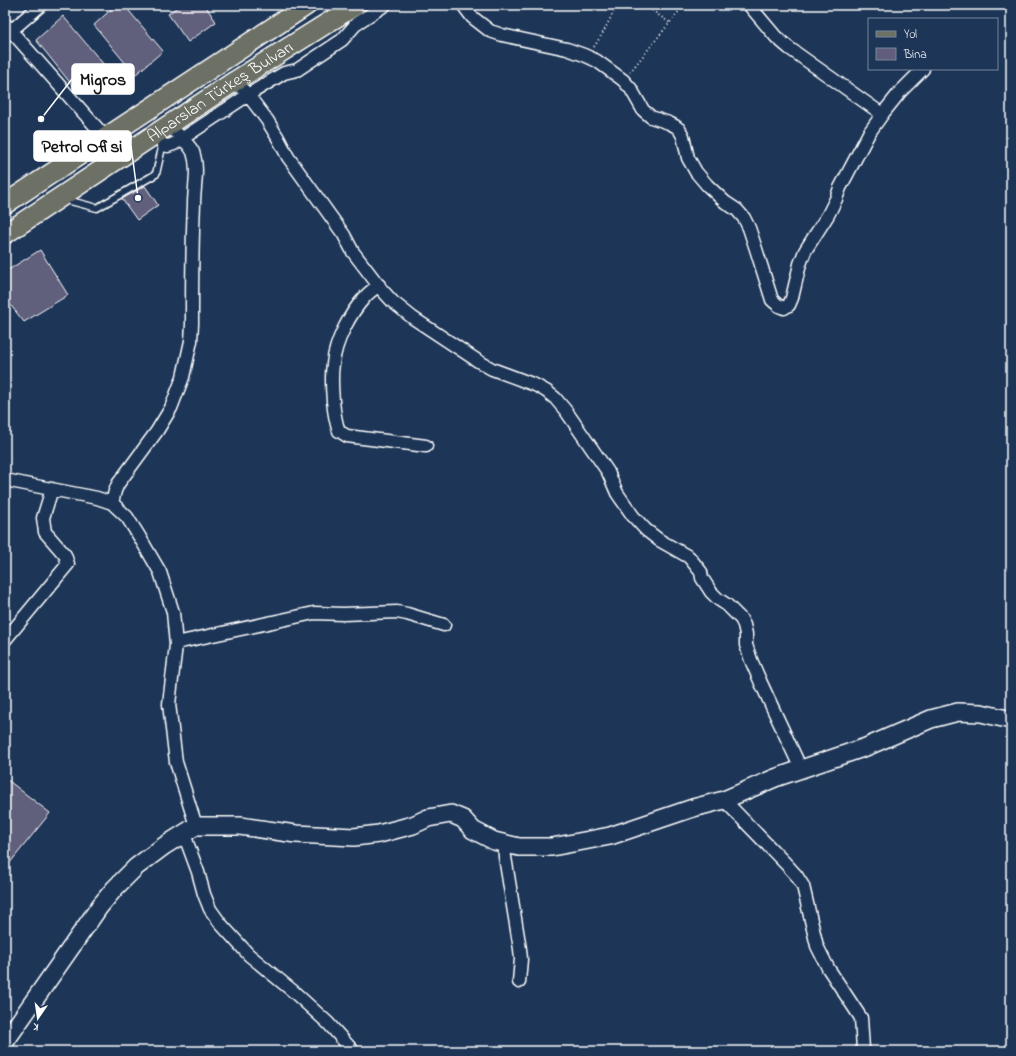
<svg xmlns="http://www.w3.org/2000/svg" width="1016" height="1056" viewBox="0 0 1016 1056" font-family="'Indie Flower',sans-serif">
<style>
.building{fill:#605e7c;stroke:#fff}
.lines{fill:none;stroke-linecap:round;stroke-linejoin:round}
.lane-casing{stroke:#fff;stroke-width:9}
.street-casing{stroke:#fff;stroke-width:15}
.secondary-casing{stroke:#fff;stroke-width:20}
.primary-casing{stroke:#fff;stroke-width:22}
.path{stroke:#fff;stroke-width:2;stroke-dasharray:1 3;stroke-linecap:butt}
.lane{stroke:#1d3557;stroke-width:6}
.street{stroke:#1d3557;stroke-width:12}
.secondary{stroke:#1d3557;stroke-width:17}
.primary{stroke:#6c7065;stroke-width:19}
.labels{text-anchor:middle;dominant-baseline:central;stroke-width:3.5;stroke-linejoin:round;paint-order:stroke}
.street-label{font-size:17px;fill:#fff;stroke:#1d3557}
.leader{fill:none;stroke:#fff;stroke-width:1.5}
.callout-dot{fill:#fff;stroke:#1d3557;stroke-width:1.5}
.callout{fill:#fff;stroke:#fff;stroke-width:1.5}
.callout-label{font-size:18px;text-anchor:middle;font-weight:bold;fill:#111}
</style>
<rect width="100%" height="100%" fill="#1d3557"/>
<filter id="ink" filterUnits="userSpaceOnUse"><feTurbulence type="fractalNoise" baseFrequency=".025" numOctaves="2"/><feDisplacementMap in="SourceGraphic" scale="8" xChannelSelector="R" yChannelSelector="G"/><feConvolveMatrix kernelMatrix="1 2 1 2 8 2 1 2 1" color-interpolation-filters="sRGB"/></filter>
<g filter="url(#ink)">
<path class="building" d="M 116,5 L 124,5 L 163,51 L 135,75 L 94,25 Z
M 180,5 L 205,5 L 216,22 L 188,42 L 168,14 Z
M 63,16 L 105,66 L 76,90 L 36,40 Z
M 145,186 L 158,205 L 137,220 L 122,199 Z
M 40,250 L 68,295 L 24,322 L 5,298 L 5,272 Z
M 5,778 L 50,813 L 5,869 Z"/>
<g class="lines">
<g class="lane-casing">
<path id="lane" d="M 524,6 L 525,5
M 63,199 L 97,208 L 156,174 L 163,143"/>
</g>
<g class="street-casing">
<path id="street" d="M 463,5 L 472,17 L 490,31 L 502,35 L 567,49 L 584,55 L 597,61 L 623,80 L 631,89 L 643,110 L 651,117 L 669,123 L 675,126 L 679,129 L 683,136 L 688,158 L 696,172 L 707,185 L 725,202 L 737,210 L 744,218 L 749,228 L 756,249 L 772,300 L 779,306 L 784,308 L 789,305 L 792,298 L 800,264 L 805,251 L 828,215 L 836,199 L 840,188 L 869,133 L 884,112 L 900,92 L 923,69
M 749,5 L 776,37 L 789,48 L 882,114
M 5,24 L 105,137
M 6,35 L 41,5
M 235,81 L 248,95 L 267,120 L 278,138 L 288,157 L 344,235 L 353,252 L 382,290 L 393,302 L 413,318 L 478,361 L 492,369 L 535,385 L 546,391 L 555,398 L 566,411 L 608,472 L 617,493 L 633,516 L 646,530 L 659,540 L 689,557 L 701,572 L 702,578 L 711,592 L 718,599 L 727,605 L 741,619 L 744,625 L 746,634 L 746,645 L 751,660 L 761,683 L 801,769
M 163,145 L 168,146 L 174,144 L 248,95 L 284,73 L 297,70 L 342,40 L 357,23 L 385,5
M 379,285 C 374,289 368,293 365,297 C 350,313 335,342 333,364 C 331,376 332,389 333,401 C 334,411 335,421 339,431 L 347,436 L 426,446
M 5,480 L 97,498 L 112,503 L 127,517 L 139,536 L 160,572 L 173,612 L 176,645 L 169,704 L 176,762 L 196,826
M 112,503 L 115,491 L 118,484 L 157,431 L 171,408 L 183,377 L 191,341 L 192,324 C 192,284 192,244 194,204 C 194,187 199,169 193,152 C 188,142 176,133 168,125
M 5,640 L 68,564 L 65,555 L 45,532 L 43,518 L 52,489
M 176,643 L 314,613 L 343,614 L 397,612 L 407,614 L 444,625
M 724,800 L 785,863 L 796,875 L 803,886 L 817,946 L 828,968 L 861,1018 L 863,1049 L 864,1051
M 184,834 L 198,872 L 204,894 L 210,909 L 220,923 L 249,955 L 294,992 L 328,1023 L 353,1051
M 504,843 L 505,857 L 520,949 L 521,959 L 519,982"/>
</g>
<g class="secondary-casing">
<path id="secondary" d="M 5,1042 L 100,906 L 115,888 L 136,867 L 164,846 L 196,826 L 240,826 L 296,834 L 354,837 L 379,834 L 413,825 L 428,818 L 451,814 L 463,819 L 473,830 L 494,841 L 519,847 L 552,847 L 610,836 L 693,808 L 724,800 L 775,778 L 866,747 L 931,719 L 958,712 L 981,713 L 1011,720"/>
</g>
<g class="primary-casing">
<g id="primary">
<path d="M 5,204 L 307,5"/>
<path id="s1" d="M 5,234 L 235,81 L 356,5"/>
</g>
</g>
<path class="path" d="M 646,5 L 657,14 L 670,23
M 594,47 L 604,31 L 617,5
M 630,72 L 684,5"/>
<use href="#lane" class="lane"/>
<use href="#street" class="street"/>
<use href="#secondary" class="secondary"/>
<use href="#primary" class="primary"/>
</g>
</g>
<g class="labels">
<g class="street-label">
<text stroke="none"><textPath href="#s1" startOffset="258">Alparslan Türkeş Bulvarı</textPath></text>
</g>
</g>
<path class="leader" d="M41 119L72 79M138 198L131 146"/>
<g class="callout-dot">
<circle cx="41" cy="119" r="4"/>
<circle cx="138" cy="198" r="4"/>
</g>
<g class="callout">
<rect x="72" y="64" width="62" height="30" rx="4"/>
<rect x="34" y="131" width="97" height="30" rx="4"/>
</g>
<g class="callout-label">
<text x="103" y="85">Migros</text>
<text x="82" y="152">Petrol Ofisi</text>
</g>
<rect width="1016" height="1056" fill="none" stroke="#1d3557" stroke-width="20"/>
<rect x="10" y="10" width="996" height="1036" fill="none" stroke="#fff" stroke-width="1.5" filter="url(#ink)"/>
<rect x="868" y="18" width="130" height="52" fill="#1d3557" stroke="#77869a"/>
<rect x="876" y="31" width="20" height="6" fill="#6c7065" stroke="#77869a"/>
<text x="904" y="38" font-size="12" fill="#ffffff">Yol</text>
<rect x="876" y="48" width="20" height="12" fill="#605e7c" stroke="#77869a"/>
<text x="904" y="58" font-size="12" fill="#ffffff">Bina</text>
<g transform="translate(38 1018) rotate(193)" stroke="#1d3557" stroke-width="3" paint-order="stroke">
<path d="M0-3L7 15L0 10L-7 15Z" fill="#ffffff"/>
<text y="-6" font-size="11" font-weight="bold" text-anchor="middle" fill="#ffffff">K</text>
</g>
</svg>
